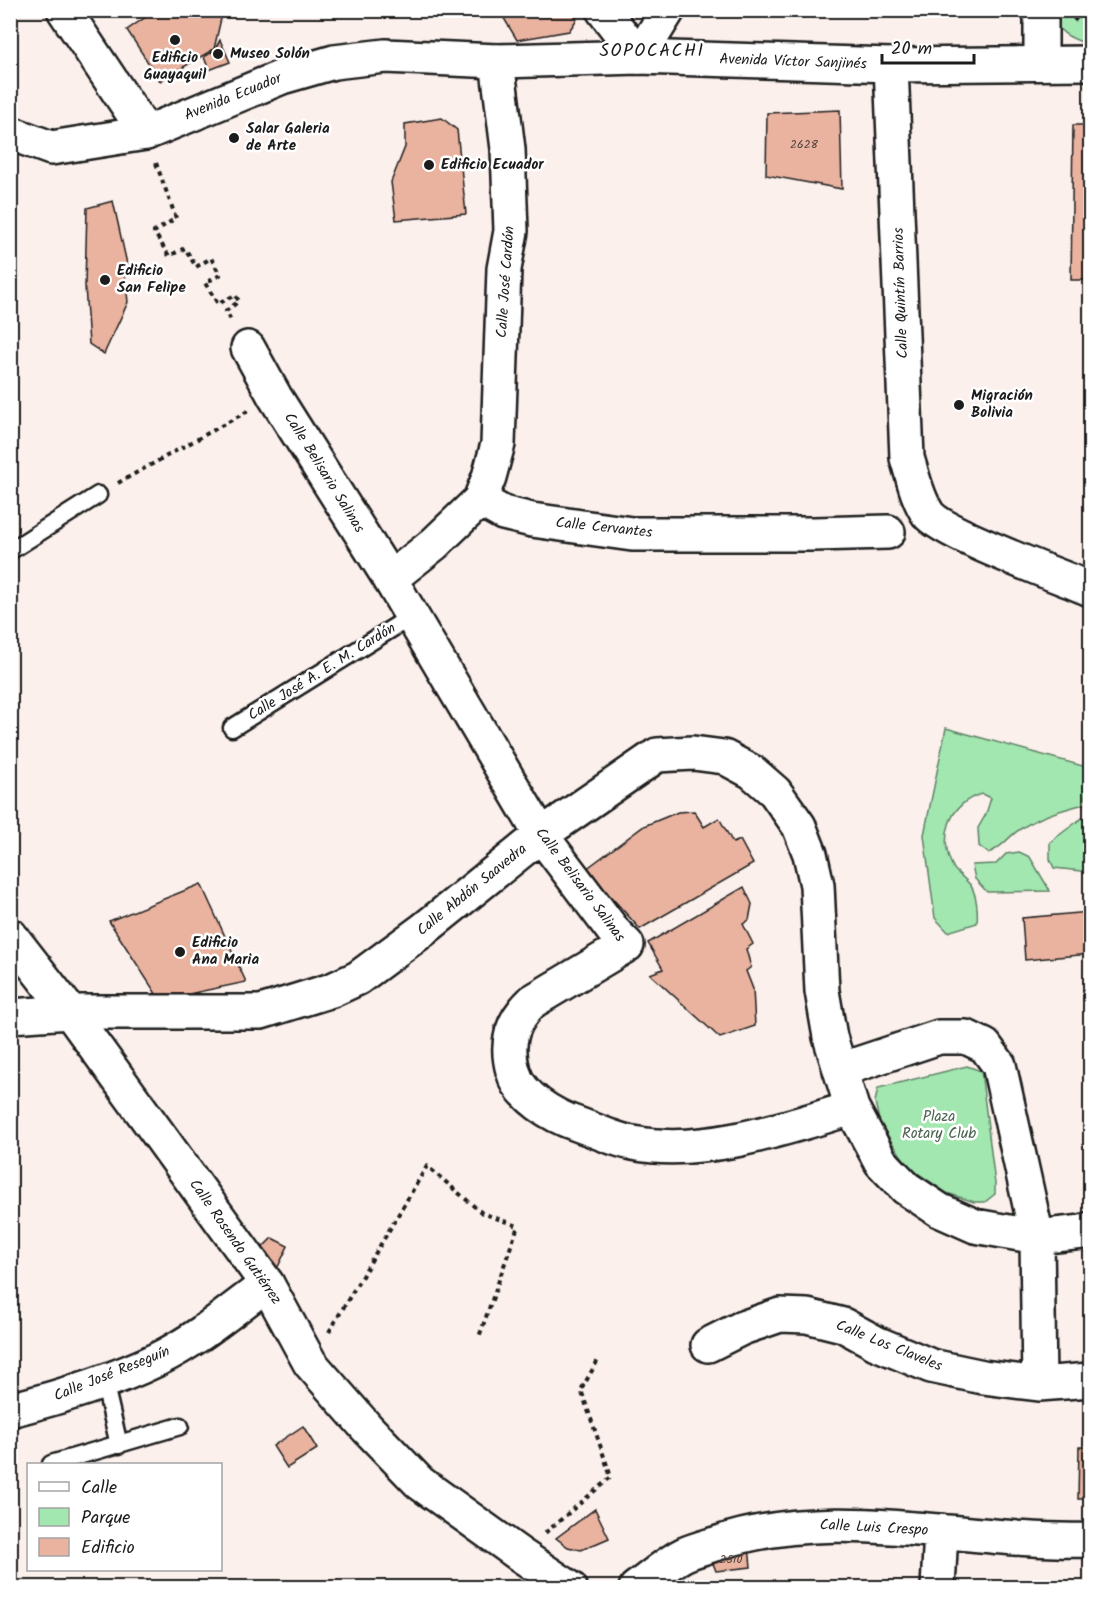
<svg xmlns="http://www.w3.org/2000/svg" width="1101" height="1598" viewBox="0 0 1101 1598" font-family="Kalam,sans-serif">
<style>
.green{fill:#a2e6b0;stroke:#5f8166;stroke-width:1.5}
.building{fill:#eab3a0;stroke:#1c1c1c;stroke-width:1.5}
.lines{fill:none;stroke-linecap:round;stroke-linejoin:round}
.lane-casing{stroke:#1c1c1c;stroke-width:21}
.street-casing{stroke:#1c1c1c;stroke-width:38}
.secondary-casing{stroke:#1c1c1c;stroke-width:38}
.primary-casing{stroke:#1c1c1c;stroke-width:38}
.path{stroke:#1c1c1c;stroke-width:4;stroke-dasharray:4.5 4.5;stroke-linecap:butt}
.lane{stroke:#fff;stroke-width:16}
.street{stroke:#fff;stroke-width:33}
.secondary{stroke:#fff;stroke-width:33}
.primary{stroke:#fff;stroke-width:33}
.poi-dot{fill:#1c1c1c;stroke:#fff;stroke-width:2}
.labels{text-anchor:middle;dominant-baseline:central;stroke-width:5;stroke-linejoin:round;paint-order:stroke}
.number-label{font-size:12px;fill:#50423d}
.poi-label{font-size:15px;font-weight:bold;fill:#1c1c1c;stroke:#fff;text-anchor:start}
.street-label{font-size:15px;fill:#1c1c1c;stroke:#fff}
.park-label{font-size:15px;fill:#4b6350;stroke:#fff}
.quarter-label{font-size:18px;letter-spacing:1.5px;fill:#1c1c1c;stroke:#fff}
</style>
<rect width="100%" height="100%" fill="#fbf0ec"/>
<filter id="ink" filterUnits="userSpaceOnUse"><feTurbulence type="fractalNoise" baseFrequency=".0167" numOctaves="2"/><feDisplacementMap in="SourceGraphic" scale="12" xChannelSelector="R" yChannelSelector="G"/><feConvolveMatrix kernelMatrix="1 2 1 2 8 2 1 2 1" color-interpolation-filters="sRGB"/></filter>
<g filter="url(#ink)">
<path class="green" d="M 1054,11 L 1090,11 L 1090,45 C 1073,39 1053,33 1054,11 Z
M 946,728 L 1090,768 L 1084,804 C 1062,810 1042,815 1022,828 C 1009,835 1002,849 988,853 L 979,846 L 978,828 L 986,814 L 991,798 L 983,794 C 949,801 937,840 954,869 C 959,875 967,880 971,886 C 977,896 978,912 977,923 L 948,932 L 935,918 L 924,835 Z
M 1082,818 L 1090,819 L 1090,872 L 1054,868 L 1050,859 L 1050,842 Z
M 1019,852 L 1030,857 L 1050,891 L 987,892 L 975,879 L 972,865 L 996,864 L 1006,854 Z
M 967,1066 L 981,1071 L 995,1184 L 995,1194 L 985,1202 L 974,1202 L 947,1193 L 909,1167 L 880,1125 L 875,1102 L 878,1088 Z"/>
<path class="building" d="M 156,10 L 223,10 L 214,49 L 160,81 L 127,30 Z
M 505,10 L 570,10 L 577,19 L 569,31 L 517,40 L 502,15 Z
M 220,40 L 230,62 L 209,70 L 204,57 L 214,51 Z
M 840,110 L 842,189 L 766,175 L 767,113 Z
M 442,118 L 457,130 L 466,214 L 396,220 L 391,182 L 405,147 L 405,124 Z
M 1073,125 L 1090,125 L 1090,280 L 1071,280 Z
M 113,201 L 129,273 L 125,274 L 128,302 L 104,354 L 89,344 L 85,286 L 87,208 Z
M 694,811 L 704,827 L 719,818 L 733,843 L 740,840 L 753,864 L 640,929 L 586,869 L 644,826 L 678,812 Z
M 201,884 L 246,982 L 160,1000 L 109,921 Z
M 744,887 L 752,904 L 749,920 L 743,924 L 753,944 L 746,949 L 751,967 L 746,971 L 753,989 L 755,1026 L 720,1038 L 650,974 L 663,969 L 648,943 Z
M 1090,912 L 1090,954 L 1025,960 L 1022,918 Z
M 1090,1145 L 1090,1158 L 1084,1147 Z
M 272,1238 L 288,1246 L 275,1273 L 257,1253 Z
M 303,1426 L 317,1449 L 287,1468 L 273,1446 Z
M 1079,1447 L 1090,1447 L 1090,1499 L 1078,1499 Z
M 595,1509 L 609,1538 L 581,1550 L 568,1547 L 556,1538 Z
M 749,1546 L 751,1567 L 716,1571 L 708,1551 Z"/>
<g class="lines">
<g class="lane-casing">
<path id="lane" d="M 10,551 L 98,495
M 232,728 L 412,616
M 104,1381 L 119,1445
M 51,1464 L 180,1426"/>
</g>
<g class="street-casing">
<path id="street" d="M 639,57 L 668,10
M 1041,63 L 1041,10
M 891,65 L 907,458 C 913,477 917,498 928,514 C 942,533 1062,577 1090,589
M 10,133 L 51,148 L 146,133
M 248,348 L 275,397 L 390,579 L 541,835 L 615,933 L 627,945 L 533,1001 C 512,1021 505,1042 513,1071 C 520,1097 553,1116 577,1124 C 595,1130 615,1140 633,1143 C 703,1157 786,1128 852,1108
M 480,500 L 503,513 L 532,520 L 632,534 L 814,534 L 888,532
M 390,579 L 434,544 L 480,500 L 489,477 L 498,444 L 504,269 L 511,231 L 508,149 L 497,61
M 10,1016 L 70,1012 L 261,1012 L 332,990 L 358,978 L 423,930 L 541,835 L 657,755 L 693,753 L 724,757 L 752,772 L 775,792 L 799,826 L 810,854 L 817,885 L 822,991 L 830,1037 L 852,1108 L 881,1162 L 906,1188 L 939,1210 L 975,1226 L 1037,1237 L 1083,1232 L 1090,1229
M 840,1070 L 939,1037 L 966,1037 L 985,1046 L 999,1065 L 1037,1237 L 1039,1384
M 708,1345 L 742,1328 L 780,1315 L 807,1316 L 843,1325 L 876,1343 L 931,1366 L 983,1377 L 1039,1384 L 1090,1380
M 10,1410 C 60,1397 111,1382 158,1359 C 197,1340 232,1310 267,1284
M 636,1588 C 652,1577 668,1562 685,1554 C 694,1550 705,1547 715,1544 C 836,1502 966,1544 1090,1540
M 938,1588 L 941,1531"/>
</g>
<g class="secondary-casing">
<path id="secondary" d="M 10,935 L 70,1012 L 267,1284 L 310,1363 L 367,1428 L 420,1483 L 519,1554 L 570,1588"/>
</g>
<g class="primary-casing">
<path id="primary" d="M 64,10 L 146,133 L 282,77 L 334,62 L 385,56 L 497,61 L 639,57 L 891,65 L 1090,63
M 603,10 L 639,57"/>
</g>
<path class="path" d="M 1074,21 L 1082,10
M 156,163 L 176,218 L 154,232 L 169,256 L 185,248 L 196,267 L 211,258 L 220,275 L 205,283 L 218,304 L 235,295 L 239,301 L 226,311 L 232,322
M 118,483 L 248,411
M 329,1332 L 427,1166 L 482,1213 L 518,1226 L 479,1337
M 545,1533 L 611,1477 L 581,1390 L 598,1360"/>
<use href="#lane" class="lane"/>
<use href="#street" class="street"/>
<use href="#secondary" class="secondary"/>
<use href="#primary" class="primary"/>
</g>
</g>
<g class="poi-dot">
<circle cx="175" cy="40" r="6"/>
<circle cx="218" cy="54" r="6"/>
<circle cx="234" cy="138" r="6"/>
<circle cx="429" cy="165" r="6"/>
<circle cx="105" cy="280" r="6"/>
<circle cx="959" cy="405" r="6"/>
<circle cx="180" cy="952" r="6"/>
</g>
<g class="labels">
<g class="number-label">
<text x="804" y="144">2628</text>
<text x="731" y="1559">2510</text>
</g>
<g class="poi-label">
<text x="230" y="54">Museo Solón</text>
<text x="175" y="58" text-anchor="middle">Edificio<tspan x="175" dy="17">Guayaquil</tspan></text>
<text x="246" y="129">Salar Galeria<tspan x="246" dy="17">de Arte</tspan></text>
<text x="441" y="165">Edificio Ecuador</text>
<text x="117" y="271">Edificio<tspan x="117" dy="17">San Felipe</tspan></text>
<text x="971" y="396">Migración<tspan x="971" dy="17">Bolivia</tspan></text>
<text x="192" y="943">Edificio<tspan x="192" dy="17">Ana Maria</tspan></text>
</g>
<g class="street-label">
<text transform="translate(793 62) rotate(2)">Avenida Víctor Sanjinés</text>
<text transform="translate(233 97) rotate(-22)">Avenida Ecuador</text>
<text transform="translate(506 282) rotate(-86)">Calle José Cardón</text>
<text transform="translate(901 293) rotate(-92)">Calle Quintín Barrios</text>
<text transform="translate(324 473) rotate(58)">Calle Belisario Salinas</text>
<text transform="translate(604 528) rotate(6)">Calle Cervantes</text>
<text transform="translate(322 672) rotate(-32)">Calle José A. E. M. Cardón</text>
<text transform="translate(580 885) rotate(53)">Calle Belisario Salinas</text>
<text transform="translate(472 890) rotate(-39)">Calle Abdón Saavedra</text>
<text transform="translate(235 1242) rotate(55)">Calle Rosendo Gutiérrez</text>
<text transform="translate(889 1346) rotate(22)">Calle Los Claveles</text>
<text transform="translate(112 1374) rotate(-22)">Calle José Reseguín</text>
<text transform="translate(874 1528) rotate(3)">Calle Luis Crespo</text>
</g>
<g class="park-label">
<text x="939" y="1117">Plaza<tspan x="939" dy="17">Rotary Club</tspan></text>
</g>
<g class="quarter-label">
<text x="652" y="51">SOPOCACHI</text>
</g>
</g>
<rect width="1101" height="1598" fill="none" stroke="#fff" stroke-width="36"/>
<rect x="18" y="18" width="1065" height="1562" fill="none" stroke="#1c1c1c" stroke-width="2" filter="url(#ink)"/>
<rect x="27" y="1463" width="195" height="108" fill="#ffffff" stroke="#a4a4a4" stroke-width="1.5"/>
<rect x="39" y="1482" width="30" height="9" fill="#ffffff" stroke="#a4a4a4" stroke-width="1.5"/>
<text x="81" y="1493" font-size="18" fill="#1c1c1c">Calle</text>
<rect x="39" y="1508" width="30" height="18" fill="#a2e6b0" stroke="#a4a4a4" stroke-width="1.5"/>
<text x="81" y="1523" font-size="18" fill="#1c1c1c">Parque</text>
<rect x="39" y="1538" width="30" height="18" fill="#eab3a0" stroke="#a4a4a4" stroke-width="1.5"/>
<text x="81" y="1553" font-size="18" fill="#1c1c1c">Edificio</text>
<path d="M882 54v9h92v-9" fill="none" stroke="#1c1c1c" stroke-width="3"/>
<text x="891" y="54" font-size="18" fill="#1c1c1c" stroke="#ffffff" stroke-width="4.5" paint-order="stroke">20 m</text>
</svg>
